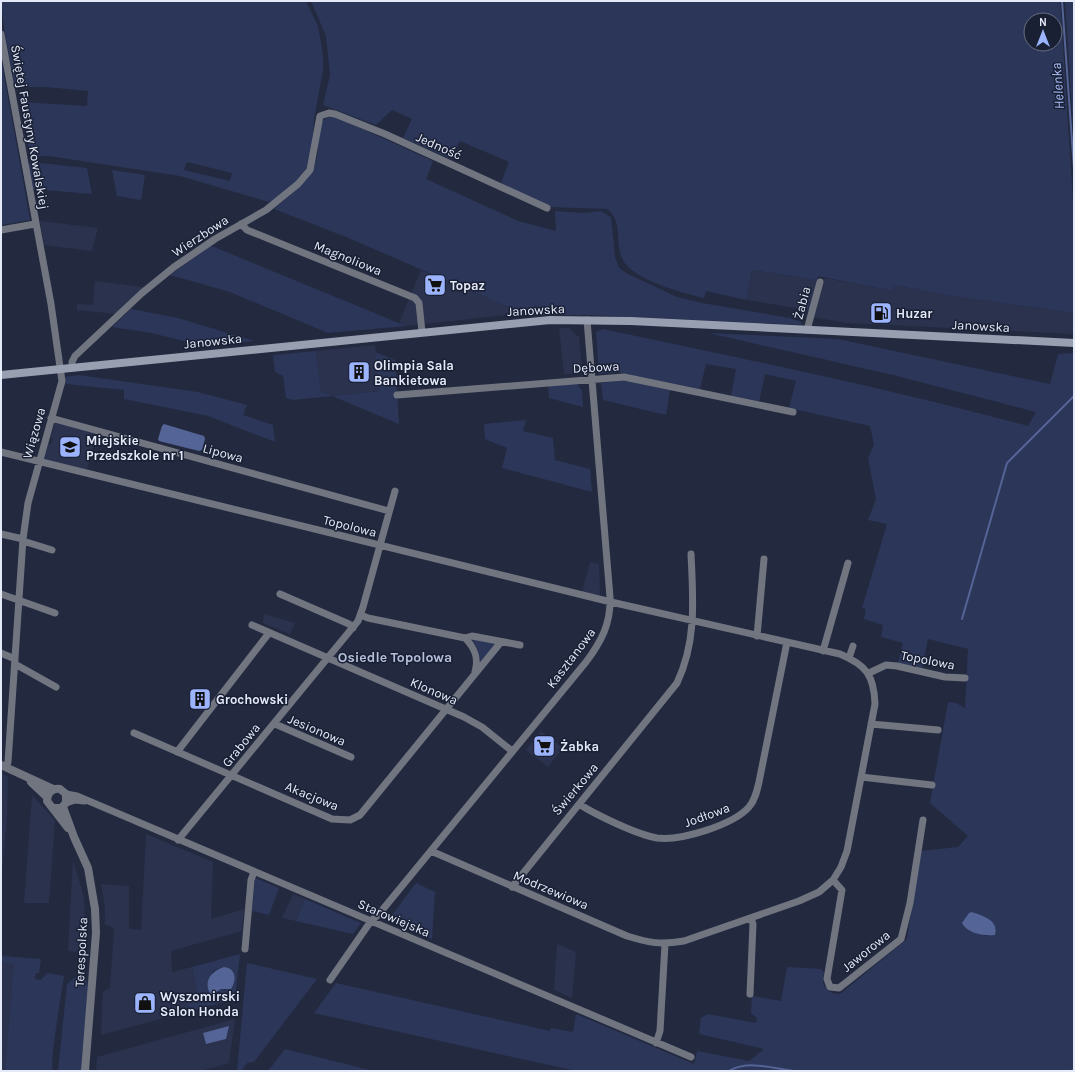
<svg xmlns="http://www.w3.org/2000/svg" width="1075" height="1072" viewBox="0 0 1075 1072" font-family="Karla,sans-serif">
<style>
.built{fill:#2a324e}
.green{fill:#2b3659;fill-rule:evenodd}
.water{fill:#556496}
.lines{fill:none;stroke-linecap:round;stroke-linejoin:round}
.stream{stroke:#556496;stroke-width:2}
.minor{stroke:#717580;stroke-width:7}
.tertiary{stroke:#717580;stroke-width:8}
.secondary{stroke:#989fb1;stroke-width:8}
.labels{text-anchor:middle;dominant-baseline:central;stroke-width:3;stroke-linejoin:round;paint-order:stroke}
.street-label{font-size:13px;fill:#e5eaf9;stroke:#192034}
.poi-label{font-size:13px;font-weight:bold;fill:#e5eaf9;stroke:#192034;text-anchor:start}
.water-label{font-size:14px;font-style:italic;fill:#abbffc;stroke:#192034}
.neighbourhood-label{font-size:14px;font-weight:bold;fill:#b5bfda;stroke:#192034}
</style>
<rect width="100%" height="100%" fill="#232a3f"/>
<path class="built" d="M 40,221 L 98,228 L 92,251 L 44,245 Z
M 421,270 L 523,313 L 406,326 L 399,323 Z
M 752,270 L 817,280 L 809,310 L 746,300 Z
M 825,278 L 893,291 L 894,285 L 952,296 L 1074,313 L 1074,334 L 846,323 L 813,317 Z
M 95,281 L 143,287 L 143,289 L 116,314 L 77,310 L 77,304 L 93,305 Z
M 559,328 L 569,328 L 579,337 L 582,368 L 576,374 L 564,374 Z
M 375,345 L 380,391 L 332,396 L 321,392 L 316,351 Z
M 55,422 L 96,434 L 87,470 L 44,459 L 48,444 L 51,444 L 53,438 L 51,437 Z
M 590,562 L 599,564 L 600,595 L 598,596 L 582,592 Z
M 264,614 L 295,623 L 290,634 L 263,623 Z
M 541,731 L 563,748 L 548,767 L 526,750 Z
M 1,773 L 8,777 L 7,820 L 1,878 Z
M 32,795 L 55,820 L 49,903 L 24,903 Z
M 146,834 L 213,862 L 211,919 L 244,909 L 242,931 L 171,951 L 172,972 L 192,967 L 197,992 L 186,996 L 190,1011 L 101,1035 L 103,991 L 110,988 L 114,929 L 110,926 L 105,925 L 105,907 L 101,884 L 129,886 L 129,929 L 141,930 Z
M 73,860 L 84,897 L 85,928 L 83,946 L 76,952 L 68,951 Z
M 293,894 L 305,899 L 296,921 L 282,918 Z
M 557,944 L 576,952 L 572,998 L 554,990 Z
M 1,956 L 24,958 L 18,1071 L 1,1071 Z
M 235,1019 L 229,1063 L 200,1071 L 96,1071 L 97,1057 Z"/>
<path class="green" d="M 1,1 L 306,1 L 318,26 L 323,55 L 323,70 L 314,119 L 312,147 L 309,164 L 300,180 L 274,200 L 269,202 L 180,176 L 49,156 L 30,156 L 21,102 L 87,106 L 88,91 L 46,87 L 15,87 L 4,28 ZM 187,162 L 232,173 L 230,181 L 184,170 Z
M 311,1 L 1060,1 L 1074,216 L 1074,313 L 952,296 L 894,285 L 893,291 L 818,276 L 817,280 L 752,270 L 746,300 L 706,291 L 704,298 C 683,293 633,280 623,260 C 614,243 624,222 607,209 L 550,207 L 501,183 L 509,162 L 460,141 L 451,159 L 403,138 L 412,119 L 392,110 L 376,125 L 323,105 L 330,75 L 326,36 ZM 1031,20 L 1055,20 L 1055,44 L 1031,44 Z
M 1065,1 L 1074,1 L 1074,140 Z
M 1,58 L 30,220 L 1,225 Z
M 330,117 L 336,117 L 433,161 L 426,179 L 518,221 L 556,231 L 555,211 L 582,213 L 601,211 L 611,217 L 615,257 L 619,268 L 628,274 L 677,297 L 702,303 L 790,318 L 801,322 L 802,325 L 589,315 L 527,315 L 346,237 L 274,209 C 291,194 311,180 317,157 C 321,143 313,122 330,117 Z
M 31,162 L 87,168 L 92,194 L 33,189 L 28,165 Z
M 112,170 L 145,175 L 141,200 L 117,196 Z
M 210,246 L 214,247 L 406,326 L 328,333 L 230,292 L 170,275 Z
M 131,309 L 178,318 L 254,341 L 205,346 L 151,333 L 112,327 Z
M 603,329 C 745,359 887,388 1028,426 L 1036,412 L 893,375 L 708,333 L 838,339 L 1050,384 L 1058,354 L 1074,353 L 1074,1071 L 576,1071 L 314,1013 L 336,983 L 550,1031 L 551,1028 L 573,1032 L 576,1014 L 694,1064 L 697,1051 L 749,1061 L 764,1049 L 699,1034 L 701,1018 L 708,1014 L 756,1023 L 757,1018 L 751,1013 L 752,996 L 781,1001 L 787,967 L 821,969 L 824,972 L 823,984 C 828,991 832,994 840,994 L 907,939 L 921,851 L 958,847 L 968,836 L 930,803 L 948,702 L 956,703 L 965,708 L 968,649 L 928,639 L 922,668 L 898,663 L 903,643 L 881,637 L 883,625 L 864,619 L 866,609 L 862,608 L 887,524 L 868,520 L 876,499 L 868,458 L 874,445 L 870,426 L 789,408 L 796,381 L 765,374 L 759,402 L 731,396 L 736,369 L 706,364 L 700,389 L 617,372 L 599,374 L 596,332 ZM 972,912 L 988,918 L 987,936 L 969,931 Z
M 316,351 L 321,392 L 333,396 L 380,391 L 375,352 L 395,360 L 399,424 L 332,396 L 293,400 L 286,398 L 283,376 L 275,372 L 273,355 Z
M 78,375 L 198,392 L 247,405 L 243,415 L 273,425 L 275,442 L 208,416 L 124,399 L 124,390 L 66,384 L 65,377 Z
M 616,381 L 626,381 L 670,390 L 666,415 L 603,400 L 601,383 Z
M 577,384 L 582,390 L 583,407 L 549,398 L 548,385 Z
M 526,420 L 523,431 L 553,438 L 555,460 L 590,469 L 592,492 L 502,468 L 507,448 L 485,439 L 484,424 Z
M 472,639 L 496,643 L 480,662 L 477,648 Z
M 255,878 L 279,888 L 269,915 L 252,911 Z
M 416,883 L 435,892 L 432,939 L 391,922 L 389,919 Z
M 305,899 L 361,923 L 353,934 L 296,921 Z
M 240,954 L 235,999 L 190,1011 L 185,996 L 197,992 L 192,967 ZM 224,967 L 226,990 L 221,989 L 211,994 L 209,991 L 213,971 Z
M 1,956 L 41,959 L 39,973 L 36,973 L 35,979 L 41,980 L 47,973 L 64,976 C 62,991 49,1064 53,1071 L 5,1071 L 14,964 L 1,962 Z
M 247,963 L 317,979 L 254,1062 L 247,1063 L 241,1071 L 237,1071 Z
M 74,978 L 86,978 L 88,987 L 82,1071 L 58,1071 L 67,984 Z
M 285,1049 L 374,1071 L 268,1071 Z"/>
<path class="water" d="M 164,424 L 204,436 L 205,439 L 202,450 L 199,451 L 159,441 L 158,439 L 162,426 Z
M 972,912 C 983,916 999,920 995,935 C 984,936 968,934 962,923 L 969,913 Z
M 224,967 C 236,968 237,980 231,989 L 221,989 L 211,995 C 202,981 212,971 224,967 Z
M 229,1026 L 226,1039 L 206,1044 L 203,1033 Z"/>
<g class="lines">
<path class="stream" d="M 1062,1 L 1074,169
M 962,619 L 1007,463 L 1074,396
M 729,1071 C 748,1060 772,1068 793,1071
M 1072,1071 L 1074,1070"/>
<path class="minor" d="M 1,34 L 51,304 L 62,381 L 28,503 L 23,539 L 8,762 L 6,767
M 241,224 L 247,230 L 415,298 L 419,303 L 422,332
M 1,230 L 35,224
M 807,330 L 820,282
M 72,368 L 72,362 L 75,356 L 142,293 L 174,267 L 215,239 L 266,210 L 298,184 L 310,170 L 320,116 L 329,113 L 335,114 L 385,134 L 547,208
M 397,395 L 624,377 L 793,412
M 51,418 L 389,511
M 1,452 L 611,602 L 840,654 C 866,665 874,675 875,704 L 847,851 L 841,867 L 833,880 L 819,892 L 799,901 L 684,941 C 660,945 650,943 627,936 L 431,851
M 1,534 L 23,539
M 23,541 L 52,550
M 1,594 L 55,613
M 280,594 L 349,624 L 353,628
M 361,615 L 368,618 L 465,638 L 472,636 L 520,645
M 252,625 L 464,717 L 482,727 L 512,751
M 757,636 L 764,559
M 465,638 C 475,648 479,658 475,672
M 823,651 L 848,563
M 1,653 L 15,659
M 849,658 L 853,646
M 15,664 L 56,687
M 869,673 L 886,665 L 897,666 L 945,677 L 965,678
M 275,724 L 351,757
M 871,724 L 938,730
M 134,733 L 332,819 L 350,820 L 360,815 L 501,642
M 177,752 L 269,633
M 861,777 L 932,785
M 66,794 L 77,796 L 691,1057
M 66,803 L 75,800 L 84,801
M 579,804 C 596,815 638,835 657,838 C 681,841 733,825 749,807 C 755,800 757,791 759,782 L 787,642
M 178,840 L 358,621 L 363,607 L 395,491
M 833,880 L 842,890 L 827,979 L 830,987 L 839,988 L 901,939 L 910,903 L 923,820
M 512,887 L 677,683 C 697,641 693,598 691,554
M 245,949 L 251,880 L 254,872
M 330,980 L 371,921 L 379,914 L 586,662 C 601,642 611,624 610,597 L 587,320
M 750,994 L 753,924 L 751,918
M 656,1043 L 660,1031 L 665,944"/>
<path class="tertiary" d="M 1,765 L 53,789
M 31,782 L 47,797
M 63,807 L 74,837 L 88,868 L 95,909 L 96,933 L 85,1071
M 53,808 L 61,808 L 66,803 L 66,794 L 60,789 C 52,788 47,793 47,801 L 68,828"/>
<path class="secondary" d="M 1,375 L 550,320 L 631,321 L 1074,343"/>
</g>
<defs>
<g id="supermarket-square" transform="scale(1.15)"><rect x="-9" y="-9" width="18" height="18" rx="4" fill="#9cb4fd" stroke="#192034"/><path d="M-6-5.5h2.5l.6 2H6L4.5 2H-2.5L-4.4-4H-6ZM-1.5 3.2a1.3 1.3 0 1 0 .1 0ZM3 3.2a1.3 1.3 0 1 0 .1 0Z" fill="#111"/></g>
<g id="fuel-square" transform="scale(1.15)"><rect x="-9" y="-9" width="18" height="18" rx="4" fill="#9cb4fd" stroke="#192034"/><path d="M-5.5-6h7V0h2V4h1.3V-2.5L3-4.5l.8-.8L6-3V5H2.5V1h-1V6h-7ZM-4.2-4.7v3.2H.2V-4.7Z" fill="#111"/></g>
<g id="building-square" transform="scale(1.15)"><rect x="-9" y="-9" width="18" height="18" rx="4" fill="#9cb4fd" stroke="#192034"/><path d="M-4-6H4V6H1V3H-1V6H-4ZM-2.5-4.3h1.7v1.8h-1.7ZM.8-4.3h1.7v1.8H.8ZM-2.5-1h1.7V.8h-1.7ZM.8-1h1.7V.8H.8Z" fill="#111"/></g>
<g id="school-square" transform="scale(1.15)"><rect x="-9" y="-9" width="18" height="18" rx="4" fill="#9cb4fd" stroke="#192034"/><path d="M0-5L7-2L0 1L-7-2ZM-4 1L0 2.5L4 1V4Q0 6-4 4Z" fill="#111"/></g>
<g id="shop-square" transform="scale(1.15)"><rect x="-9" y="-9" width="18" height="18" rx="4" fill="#9cb4fd" stroke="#192034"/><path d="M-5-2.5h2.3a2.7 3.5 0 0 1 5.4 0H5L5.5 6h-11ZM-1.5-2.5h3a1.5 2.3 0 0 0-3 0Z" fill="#111"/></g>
</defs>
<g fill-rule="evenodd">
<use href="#supermarket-square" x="435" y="285"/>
<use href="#fuel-square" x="881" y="313"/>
<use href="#building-square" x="359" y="372"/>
<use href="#school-square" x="70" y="447"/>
<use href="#building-square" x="200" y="699"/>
<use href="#supermarket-square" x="544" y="746"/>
<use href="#shop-square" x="145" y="1003"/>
</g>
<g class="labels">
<g class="street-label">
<text transform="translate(30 127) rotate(80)">Świętej Faustyny Kowalskiej</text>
<text transform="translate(439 146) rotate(24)">Jedność</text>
<text transform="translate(200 236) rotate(-33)">Wierzbowa</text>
<text transform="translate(348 258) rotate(22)">Magnoliowa</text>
<text transform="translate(802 303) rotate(-75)">Żabia</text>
<text transform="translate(536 310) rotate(-3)">Janowska</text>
<text transform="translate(981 326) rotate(3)">Janowska</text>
<text transform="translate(213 341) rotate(-6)">Janowska</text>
<text transform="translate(596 367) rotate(-3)">Dębowa</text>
<text transform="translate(34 433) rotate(-74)">Wiązowa</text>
<text transform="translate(223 453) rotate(15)">Lipowa</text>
<text transform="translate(350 526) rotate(14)">Topolowa</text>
<text transform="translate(571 658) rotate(-53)">Kasztanowa</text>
<text transform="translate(928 660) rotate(11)">Topolowa</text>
<text transform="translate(434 691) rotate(23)">Klonowa</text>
<text transform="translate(317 730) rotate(23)">Jesionowa</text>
<text transform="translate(241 745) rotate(-51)">Grabowa</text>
<text transform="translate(575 789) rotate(-50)">Świerkowa</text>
<text transform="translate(312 796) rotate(22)">Akacjowa</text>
<text transform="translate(707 815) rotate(-20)">Jodłowa</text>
<text transform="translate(551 890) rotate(23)">Modrzewiowa</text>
<text transform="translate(394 918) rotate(23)">Starowiejska</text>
<text transform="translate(866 951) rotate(-39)">Jaworowa</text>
<text transform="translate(81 952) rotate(-87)">Terespolska</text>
</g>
<g class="poi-label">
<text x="450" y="285">Topaz</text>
<text x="896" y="313">Huzar</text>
<text x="374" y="365">Olimpia Sala<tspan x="374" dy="15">Bankietowa</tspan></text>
<text x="86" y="440">Miejskie<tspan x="86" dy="15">Przedszkole nr 1</tspan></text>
<text x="216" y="699">Grochowski</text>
<text x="560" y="746">Żabka</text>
<text x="160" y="996">Wyszomirski<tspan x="160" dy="15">Salon Honda</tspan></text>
</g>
<g class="water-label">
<text transform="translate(1058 86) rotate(-94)">Helenka</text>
</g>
<g class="neighbourhood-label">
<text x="395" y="657">Osiedle Topolowa</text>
</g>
</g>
<rect width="1075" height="1072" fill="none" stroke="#e5eaf9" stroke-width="4"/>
<g transform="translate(1043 32)"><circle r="19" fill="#192034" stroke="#6b7183"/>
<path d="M0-3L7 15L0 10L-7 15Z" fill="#9cb4fd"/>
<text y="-6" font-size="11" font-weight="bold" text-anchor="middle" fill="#e5eaf9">N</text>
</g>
</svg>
